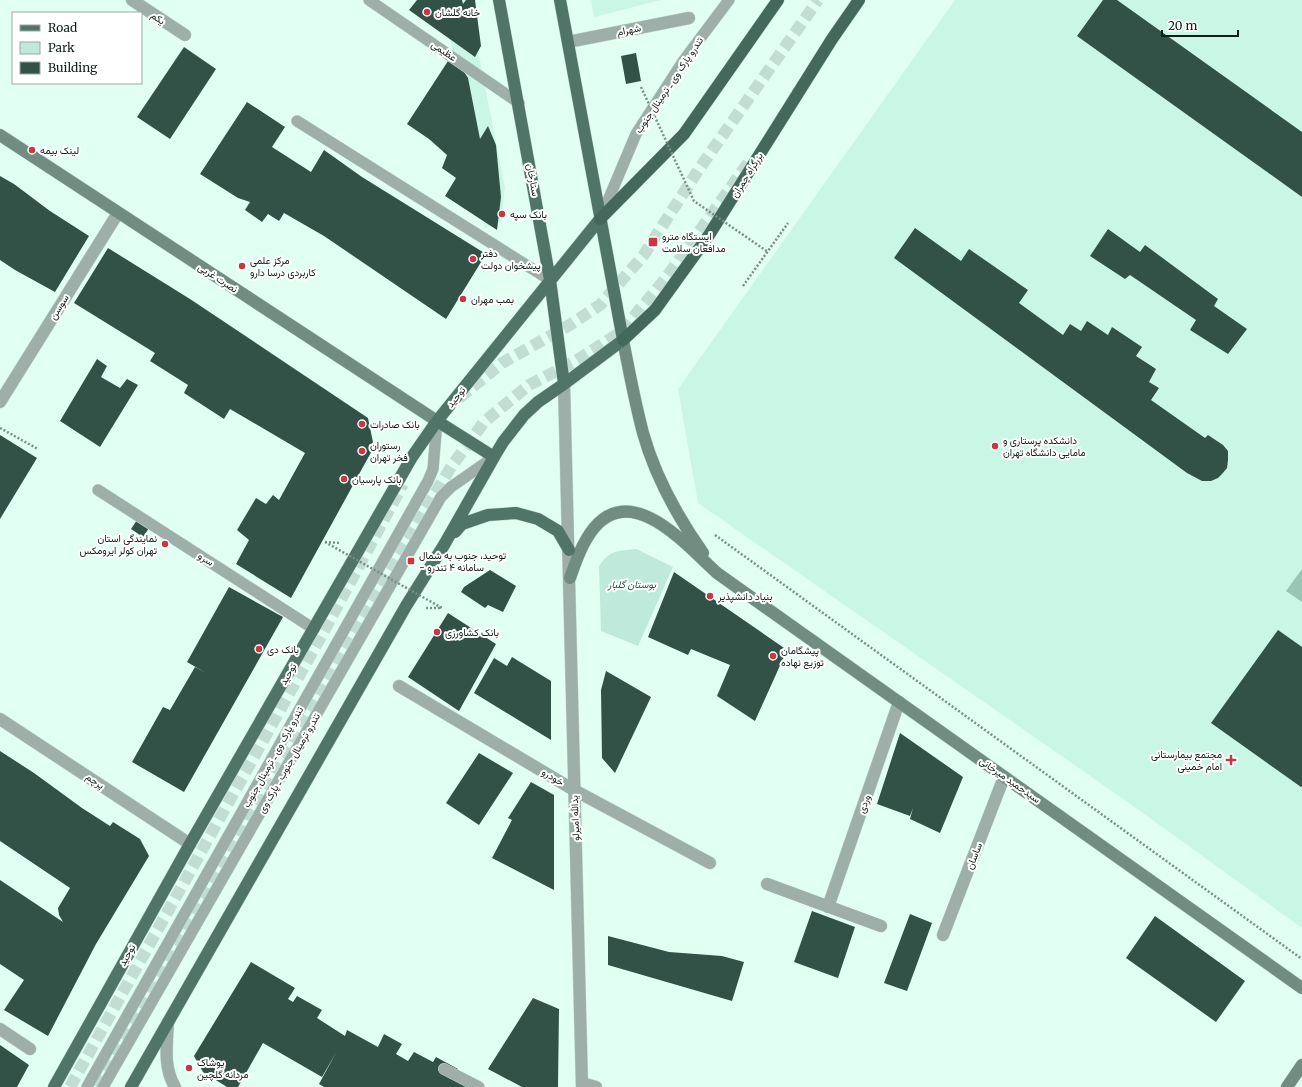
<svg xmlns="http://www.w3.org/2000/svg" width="1302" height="1087" viewBox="0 0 1302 1087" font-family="Merriweather,Vazirmatn,serif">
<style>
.built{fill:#caf6e6}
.green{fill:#bfe9da}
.forest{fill:#99c5b5}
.building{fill:#325147}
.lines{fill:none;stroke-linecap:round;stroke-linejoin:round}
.trunk-tunnel{stroke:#c2ddd3;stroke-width:12;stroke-dasharray:12 6;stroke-linecap:butt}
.service-casing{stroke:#c0dbd1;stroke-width:12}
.minor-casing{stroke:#c0dbd1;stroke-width:13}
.tertiary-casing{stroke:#c0dbd1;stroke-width:13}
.secondary-casing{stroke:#c0dbd1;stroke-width:13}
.primary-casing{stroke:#c0dbd1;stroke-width:13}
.trunk-casing{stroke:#c0dbd1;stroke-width:13}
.path{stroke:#7a8f87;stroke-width:2.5;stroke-dasharray:2 2;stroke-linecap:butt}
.service{stroke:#9dafa8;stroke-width:11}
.minor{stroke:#9dafa8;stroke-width:12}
.tertiary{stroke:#9dafa8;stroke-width:12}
.secondary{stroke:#718d82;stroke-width:12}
.primary{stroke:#517468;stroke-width:12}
.trunk{stroke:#44695c;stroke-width:12}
.path-bridge{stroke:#7a8f87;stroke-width:2.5;stroke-dasharray:2 2;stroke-linecap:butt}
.poi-dot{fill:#c73744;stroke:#fff;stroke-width:1.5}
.labels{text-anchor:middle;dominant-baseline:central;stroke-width:4;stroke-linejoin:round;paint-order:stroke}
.poi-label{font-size:10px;fill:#101d19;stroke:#fff;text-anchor:start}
.street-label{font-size:10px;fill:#101d19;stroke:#fff}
.park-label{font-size:10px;font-style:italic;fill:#1d5545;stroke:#fff}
</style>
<rect width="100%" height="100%" fill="#e2fff4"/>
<path class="built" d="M 443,0 L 468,0 L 505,188 L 501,222 L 485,228 Z
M 591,0 L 661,0 L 594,17 Z
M 955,0 L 1302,0 L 1302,928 L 1129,803 L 698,503 L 678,389 Z"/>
<path class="green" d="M 636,549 L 673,567 L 638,646 L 601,631 L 599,566 C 610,550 618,551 636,549 Z"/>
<path class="forest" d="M 1302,569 L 1302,602 L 1286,591 Z"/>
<path class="building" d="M 417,0 L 462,0 L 463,4 L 466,0 L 475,0 L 481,46 L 475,57 L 409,10 Z
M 1103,0 L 1117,0 L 1302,132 L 1302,197 L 1077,36 Z
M 184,47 L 216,69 L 170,139 L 137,117 Z
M 636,53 L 641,81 L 626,84 L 621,56 Z
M 448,61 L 463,70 L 468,78 L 480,139 L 488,126 L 496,145 L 501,197 L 497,230 L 445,196 L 456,178 L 442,168 L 447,155 L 429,139 L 407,124 Z
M 247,102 L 285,127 L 272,147 L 311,172 L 324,150 L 362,177 L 486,254 L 446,319 L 324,236 L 284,213 L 279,221 L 268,214 L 262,222 L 245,210 L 250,202 L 238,198 L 200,174 Z
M 0,176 L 14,184 L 50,211 L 89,236 L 55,292 L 15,270 L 0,260 Z
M 915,228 L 961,261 L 969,249 L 1028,290 L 1019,303 L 1063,335 L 1070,324 L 1081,331 L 1087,321 L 1108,335 L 1112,327 L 1142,347 L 1136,356 L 1156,369 L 1149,382 L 1159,388 L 1151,400 L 1205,438 L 1208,435 L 1223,445 L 1228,451 L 1228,460 L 1227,468 L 1222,474 L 1218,478 L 1211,481 L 1202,481 L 1187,473 L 894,258 Z
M 1108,229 L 1140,252 L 1145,245 L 1218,299 L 1214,306 L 1247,329 L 1228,354 L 1190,330 L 1196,320 L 1130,275 L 1125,279 L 1090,256 Z
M 108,248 L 190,299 L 368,418 L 374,447 L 291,598 L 236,564 L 249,540 L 237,530 L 256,498 L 266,504 L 273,495 L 279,500 L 305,453 L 230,409 L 224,419 L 184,393 L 188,385 L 150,361 L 155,353 L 74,303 Z
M 97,359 L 107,366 L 101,377 L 120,388 L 127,379 L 138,385 L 100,447 L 60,421 Z
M 0,435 L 37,458 L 0,519 Z
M 139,517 L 151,525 L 143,537 L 131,529 Z
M 490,570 L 516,586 L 503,612 L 488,605 L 485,608 L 461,592 L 464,587 Z
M 674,572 L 787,650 L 755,721 L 717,696 L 730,665 L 691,649 L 688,655 L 648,637 Z
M 229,587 L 283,617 L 184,792 L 132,762 L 163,707 L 170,710 L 195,667 L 206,673 L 187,662 Z
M 448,613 L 496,644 L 459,711 L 408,677 Z
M 1278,630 L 1302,647 L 1302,786 L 1301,787 L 1211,723 Z
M 512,657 L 551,681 L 551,740 L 474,693 L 494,658 L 507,666 Z
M 606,671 L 651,697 L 615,773 L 602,758 L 601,690 Z
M 900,733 L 963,777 L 940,833 L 910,819 L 913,808 L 910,816 L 877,804 Z
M 0,751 L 34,773 L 82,808 L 110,826 L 113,822 L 140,839 L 149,856 L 96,944 L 48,1036 L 4,1010 L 24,980 L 0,964 L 0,880 L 63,922 L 59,915 L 58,908 L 70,888 L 0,841 Z
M 479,753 L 513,773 L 479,825 L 446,803 Z
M 531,782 L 554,795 L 554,890 L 492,858 L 512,820 L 508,818 Z
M 812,911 L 855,927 L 838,978 L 794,962 Z
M 910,914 L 932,923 L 907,991 L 884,983 Z
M 1155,916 L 1245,981 L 1216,1022 L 1126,958 Z
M 608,936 L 669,952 L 722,956 L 744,962 L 732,1001 L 608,965 Z
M 251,962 L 295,988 L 288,999 L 293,1002 L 297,996 L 322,1010 L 317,1018 L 345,1036 L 347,1030 L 378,1047 L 384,1034 L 402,1044 L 396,1054 L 408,1061 L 414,1052 L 433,1062 L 436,1057 L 458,1069 L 452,1078 L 468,1087 L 324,1087 L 319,1084 L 337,1051 L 322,1077 L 263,1043 L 238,1087 L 227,1087 L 203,1072 L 194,1056 Z
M 533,998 L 559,1009 L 558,1087 L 522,1087 L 488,1069 Z
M 0,1045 L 29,1065 L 17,1087 L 0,1087 Z"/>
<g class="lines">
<path class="trunk-tunnel" d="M 459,398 L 502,363 L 568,326 L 600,305 L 643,256 L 699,169 L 818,0
M 70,1087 L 324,631 L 403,484
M 97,1087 L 386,576 L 451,467 L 484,422 L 529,385 L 574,362 L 621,332 L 666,278 L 751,159"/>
<g class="service-casing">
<path id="service" d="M 369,0 L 519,103
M 297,121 L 550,280
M 601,217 L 636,134 L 684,60 L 729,0
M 98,490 L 314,629
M 444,1069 L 479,1087
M 87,1087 L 428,481 L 433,469 L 437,421
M 103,1087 L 441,497 L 451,487 L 494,457"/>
</g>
<g class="minor-casing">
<path id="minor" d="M 132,0 L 185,35
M 568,42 L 689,18
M 0,402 L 118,213
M 399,686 L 574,790 L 710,863
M 767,884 L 881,926
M 828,907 L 899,702
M 943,935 L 1004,777
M 0,1029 L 30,1049
M 582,1083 L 596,1087"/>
</g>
<g class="tertiary-casing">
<path id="tertiary" d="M 564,384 L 582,1087
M 0,719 L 190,844
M 168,1022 C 167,1045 163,1067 175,1087"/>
</g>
<g class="secondary-casing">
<path id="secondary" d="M 0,135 L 437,421
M 623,340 C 629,371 635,403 643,433 C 655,476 677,516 703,553
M 570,578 C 576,561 582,543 594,528 C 633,481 688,547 717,573 L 1302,988
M 1287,1087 L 1302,1065"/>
</g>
<g class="primary-casing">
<path id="primary" d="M 499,0 L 550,280 L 564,384
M 437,421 L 494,457
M 455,532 L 462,524 L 488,515 L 516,513 L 538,519 L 558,531 L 569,550
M 54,1087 L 190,844 L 412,457 L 437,421 L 600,219
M 131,1087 L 406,606 L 444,545 L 494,457 L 503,442 L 524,415 L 538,402 L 564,384 L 623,340 L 560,0"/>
</g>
<g class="trunk-casing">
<path id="trunk" d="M 600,219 L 684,134 L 778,0
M 623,340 L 655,310 L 709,235 L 832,39 L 859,0"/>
</g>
<path class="path" d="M 743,286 L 788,223
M 0,428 L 38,449
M 715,535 L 1302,959
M 325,542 L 341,543
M 426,608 L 442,608"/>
<use href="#service" class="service"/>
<use href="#minor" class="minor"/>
<use href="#tertiary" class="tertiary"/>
<use href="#secondary" class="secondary"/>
<use href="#primary" class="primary"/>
<use href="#trunk" class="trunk"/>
<path class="path-bridge" d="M 641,87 L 694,201 L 768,252
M 325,542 L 442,608"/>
</g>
<g class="poi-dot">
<circle cx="427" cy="12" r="4"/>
<circle cx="32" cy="150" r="4"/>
<circle cx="502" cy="214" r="4"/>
<rect x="648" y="237" width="10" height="10" rx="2"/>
<circle cx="473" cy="259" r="4"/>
<circle cx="242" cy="266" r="4"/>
<circle cx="463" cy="299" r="4"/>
<circle cx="362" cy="424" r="4"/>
<circle cx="995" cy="446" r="4"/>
<circle cx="362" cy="451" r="4"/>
<circle cx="344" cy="479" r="4"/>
<circle cx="165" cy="544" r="4"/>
<rect x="407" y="557" width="8" height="8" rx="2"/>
<circle cx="710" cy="596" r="4"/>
<circle cx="437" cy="632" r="4"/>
<circle cx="259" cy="649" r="4"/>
<circle cx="773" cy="656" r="4"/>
<path d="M1229 754h4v4h4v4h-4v4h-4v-4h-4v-4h4z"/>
<circle cx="189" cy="1068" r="4"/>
</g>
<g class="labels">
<g class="poi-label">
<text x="435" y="12">خانه گلشان</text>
<text x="40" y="150">لینک بیمه</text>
<text x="510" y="214">بانک سپه</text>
<text x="662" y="236">ایستگاه مترو<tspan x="662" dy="12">مدافعان سلامت</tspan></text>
<text x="481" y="253">دفتر<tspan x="481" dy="12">پیشخوان دولت</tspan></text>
<text x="250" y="260">مرکز علمی<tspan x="250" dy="12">کاربردی درسا دارو</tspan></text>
<text x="471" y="299">بمب مهران</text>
<text x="370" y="424">بانک صادرات</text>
<text x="1003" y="440">دانشکده پرستاری و<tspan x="1003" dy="12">مامایی دانشگاه تهران</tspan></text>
<text x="370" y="445">رستوران<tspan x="370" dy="12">فخر تهران</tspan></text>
<text x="352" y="479">بانک پارسیان</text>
<text x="157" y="538" text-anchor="end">نمایندگی استان<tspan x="157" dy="12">تهران کولر ایرومکس</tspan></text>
<text x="419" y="555">توحید، جنوب به شمال<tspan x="419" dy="12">- سامانه ۴ تندرو</tspan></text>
<text x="718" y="596">بنیاد دانشپذیر</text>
<text x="445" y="632">بانک کشاورزی</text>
<text x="267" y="649">بانک دی</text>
<text x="781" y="650">پیشگامان<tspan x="781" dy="12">توزیع نهاده</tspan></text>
<text x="1222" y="754" text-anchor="end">مجتمع بیمارستانی<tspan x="1222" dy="12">امام خمینی</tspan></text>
<text x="197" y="1062">پوشاک<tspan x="197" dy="12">مردانه گلچین</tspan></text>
</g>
<g class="street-label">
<text transform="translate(158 18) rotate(33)">یکم</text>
<text transform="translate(629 30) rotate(-11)">شهرام</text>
<text transform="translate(444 51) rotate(34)">عظیمی</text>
<text transform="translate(669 85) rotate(-56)">تندرو پارک وی ـ ترمینال جنوب</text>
<text transform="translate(747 175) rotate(-58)">بزرگراه چمران</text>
<text transform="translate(533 180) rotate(80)">ستارخان</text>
<text transform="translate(218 278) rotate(33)">نصرت غربی</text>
<text transform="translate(59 307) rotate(-58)">سوسن</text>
<text transform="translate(456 397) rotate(-51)">توحید</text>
<text transform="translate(206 559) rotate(33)">سرو</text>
<text transform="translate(288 674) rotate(-60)">توحید</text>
<text transform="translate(273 757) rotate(-61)">تندرو پارک وی ـ ترمینال جنوب</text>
<text transform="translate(289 763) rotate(-60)">تندرو ترمینال جنوب ـ پارک وی</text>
<text transform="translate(553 777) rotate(31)">خودرو</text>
<text transform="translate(1010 780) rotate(35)">سیدحمید میرخانی</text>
<text transform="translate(95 781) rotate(33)">پرچم</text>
<text transform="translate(864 804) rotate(-71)">وردی</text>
<text transform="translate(575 818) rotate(-92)">یدالله امیرلو</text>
<text transform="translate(974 856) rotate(-69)">ساسان</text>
<text transform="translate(127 955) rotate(-61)">توحید</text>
</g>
<g class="park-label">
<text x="632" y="584">بوستان گلبار</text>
</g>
</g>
<rect x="12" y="12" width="130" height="72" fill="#ffffff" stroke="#9fa5a3"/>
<rect x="20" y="25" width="20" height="6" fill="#517468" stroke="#9fa5a3"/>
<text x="48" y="32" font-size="12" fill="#101d19">Road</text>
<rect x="20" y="42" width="20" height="12" fill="#bfe9da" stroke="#9fa5a3"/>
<text x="48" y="52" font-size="12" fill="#101d19">Park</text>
<rect x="20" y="62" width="20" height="12" fill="#325147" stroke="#9fa5a3"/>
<text x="48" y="72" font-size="12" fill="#101d19">Building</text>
<path d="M1162 30v6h76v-6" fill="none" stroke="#101d19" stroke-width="2"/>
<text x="1168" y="30" font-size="12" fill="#101d19" stroke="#ffffff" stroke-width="3" paint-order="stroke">20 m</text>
</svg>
